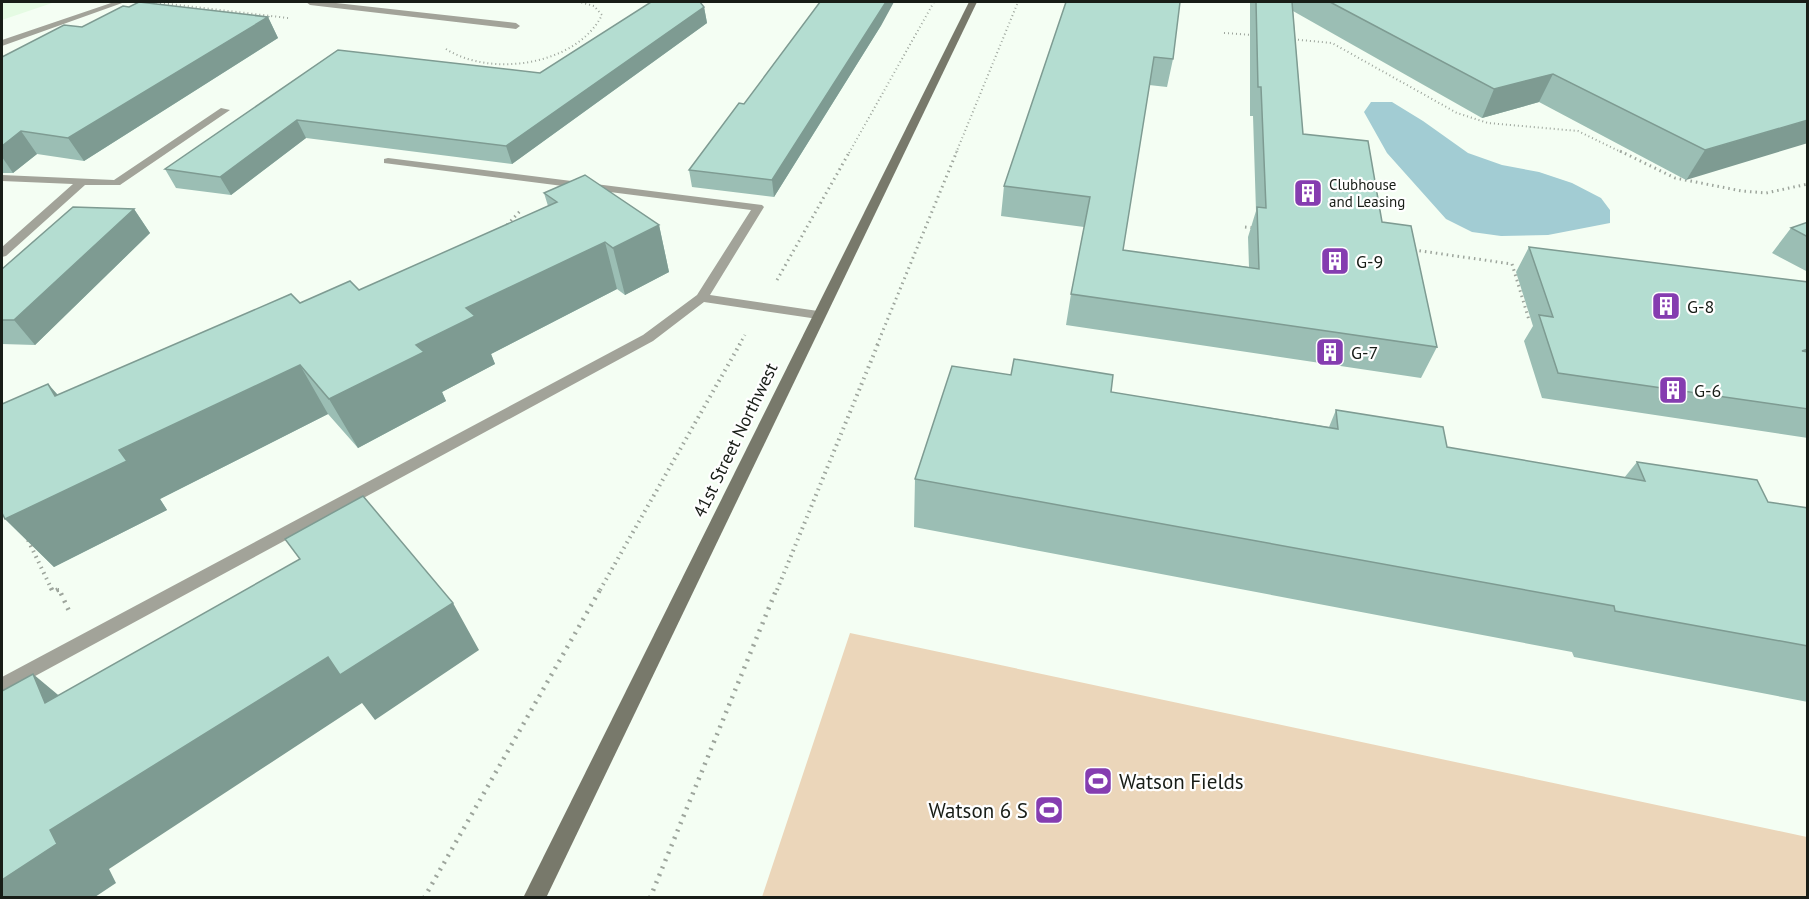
<svg xmlns="http://www.w3.org/2000/svg" width="1809" height="899" viewBox="0 0 1809 899" font-family="'PT Sans',sans-serif">
<style>
.built{fill:#e5fbe3}
.green{fill:#ebd6ba}
.water{fill:#a2ccd3}
.lines{fill:none;stroke-linecap:round;stroke-linejoin:round}
.path-far3{stroke:#9da59c;stroke-width:2;stroke-dasharray:1 3;stroke-linecap:butt}
.path-far2{stroke:#9da59c;stroke-width:3;stroke-dasharray:1.5 4;stroke-linecap:butt}
.path-far1{stroke:#9da59c;stroke-width:4;stroke-dasharray:1.5 4.5;stroke-linecap:butt}
.path{stroke:#9da59c;stroke-width:4.5;stroke-dasharray:2 6;stroke-linecap:butt}
.minor{fill:#a2a399;fill-rule:evenodd}
.secondary{fill:#78796b;fill-rule:evenodd}
.wall{fill:#9bbeb4}
.shaded-wall{fill:#7e9b92}
.building{fill:#b4ddd1;stroke:#7e9b92;stroke-width:1.5}
.labels{text-anchor:middle;dominant-baseline:central;stroke-width:4.5;stroke-linejoin:round;paint-order:stroke}
.far-poi-label{font-size:15px;fill:#181d17;stroke:#fff;text-anchor:start}
.poi-label{font-size:18px;fill:#181d17;stroke:#fff;text-anchor:start}
.street-label{font-size:18px;fill:#181d17;stroke:#fff}
.near-poi-label{font-size:21px;fill:#181d17;stroke:#fff;text-anchor:start}
</style>
<rect width="100%" height="100%" fill="#f4fef3"/>
<path class="built" d="M 2,2 L 55,2 L 2,20 Z"/>
<path class="green" d="M 850,633 L 1807,837 L 1807,897 L 762,897 Z"/>
<path class="water" d="M 1371,102 L 1392,102 L 1423,121 L 1468,153 L 1502,165 L 1539,172 L 1572,183 L 1601,198 L 1610,210 L 1610,223 L 1548,235 L 1501,236 L 1472,232 L 1446,219 L 1387,153 L 1364,112 Z"/>
<g class="lines">
<path class="path-far3" d="M 152,2 L 288,18
M 1224,33 L 1253,35
M 1290,39 L 1332,43 L 1457,113 L 1488,123 L 1578,131 L 1623,153
M 446,49 C 491,78 577,65 602,15 L 594,6 L 580,2
M 849,153 L 934,2
M 956,153 L 1018,2"/>
<path class="path-far2" d="M 1620,151 L 1675,178 L 1742,191 L 1766,193 L 1808,184
M 507,225 L 522,209
M 1245,227 L 1255,228
M 1414,250 L 1512,264 L 1529,320
M 777,280 L 850,151
M 739,345 L 745,335
M 877,345 L 957,151"/>
<path class="path-far1" d="M 28,540 L 52,590
M 58,590 L 59,590
M 600,590 L 740,344
M 777,590 L 878,344"/>
<path class="path" d="M 51,588 L 53,592 L 59,589 L 69,611
M 424,898 L 601,588
M 650,898 L 777,588"/>
<path class="minor" d="M 114,2 L 125,2 L 2,46 L 2,40 Z
M 306,2 L 327,2 L 516,23 L 520,26 L 516,29 L 310,5 Z
M 221,108 L 230,110 L 120,185 L 85,185 L 6,256 L 2,257 L 2,247 L 73,184 L 2,181 L 2,175 L 114,180 Z
M 388,158 L 762,205 L 764,207 L 710,295 L 818,311 L 825,315 L 818,319 L 704,302 L 653,341 L 2,694 L 2,677 L 643,335 L 697,295 L 751,210 L 384,163 L 384,159 Z"/>
<path class="secondary" d="M 969,2 L 977,2 L 546,898 L 523,898 Z"/>
</g>
<path class="wall" d="M 1066,2 L 1173,59 L 1167,87 L 1149,85 L 1123,250 L 1249,267 L 1248,237 L 1256,211 L 1253,116 L 1250,116 L 1250,2 L 1808,2 L 1686,180 L 1539,102 L 1482,118 L 1293,11 L 1303,134 L 1382,222 L 1437,347 L 1421,378 L 1066,325 L 1071,294 L 1084,227 L 1001,216 L 1004,186 Z
M 704,7 L 707,23 L 512,164 L 306,138 L 231,195 L 176,188 L 165,169 L 338,50 L 540,73 Z
M 268,17 L 278,38 L 84,161 L 37,154 L 13,173 L 2,173 L 2,57 L 82,27 Z
M 882,24 L 774,197 L 692,187 L 689,170 Z
M 544,193 L 659,225 L 669,272 L 625,295 L 617,289 L 491,354 L 495,364 L 442,392 L 446,401 L 358,448 L 328,414 L 160,499 L 167,510 L 54,567 L 5,519 L 48,384 L 58,395 L 300,303 L 359,290 L 548,206 Z
M 134,209 L 150,233 L 35,345 L 2,344 L 2,269 Z
M 1808,222 L 1808,272 L 1772,253 L 1791,228 Z
M 1529,247 L 1808,282 L 1808,438 L 1542,398 L 1524,341 L 1533,326 L 1516,272 Z
M 1111,392 L 1329,427 L 1336,410 L 1447,447 L 1624,478 L 1637,462 L 1768,502 L 1808,508 L 1808,702 L 1574,657 L 1572,652 L 914,527 L 915,479 Z"/>
<path class="shaded-wall" d="M 886,2 L 894,2 L 882,24 L 774,197 L 772,180 Z
M 704,7 L 707,23 L 512,164 L 506,146 Z
M 268,17 L 278,38 L 84,161 L 68,138 Z
M 1553,74 L 1539,102 L 1482,118 L 1494,89 Z
M 297,120 L 306,138 L 231,195 L 220,177 Z
M 1808,120 L 1808,143 L 1686,180 L 1705,150 Z
M 21,131 L 37,154 L 13,173 L 2,157 L 2,146 Z
M 134,209 L 150,233 L 35,345 L 14,320 Z
M 659,225 L 669,272 L 625,295 L 613,248 Z
M 605,242 L 617,289 L 491,354 L 495,364 L 442,392 L 446,401 L 358,448 L 329,399 L 416,345 L 466,308 Z
M 300,365 L 328,414 L 160,499 L 167,510 L 54,567 L 5,519 L 119,450 Z
M 48,384 L 90,432 L 55,396 Z
M 453,603 L 479,650 L 375,720 L 362,703 L 109,869 L 116,883 L 95,897 L 2,897 L 2,880 L 50,830 L 328,657 Z
M 33,674 L 87,719 L 45,703 Z"/>
<path class="building" d="M 139,2 L 268,17 L 68,138 L 21,131 L 2,146 L 2,57 L 64,25 L 82,27 L 123,6 L 129,7 Z
M 651,2 L 700,2 L 704,7 L 506,146 L 297,120 L 220,177 L 165,169 L 338,50 L 540,73 Z
M 820,2 L 886,2 L 772,180 L 689,170 L 739,103 L 744,104 Z
M 1066,2 L 1180,2 L 1173,59 L 1154,57 L 1123,250 L 1259,269 L 1257,207 L 1266,208 L 1261,87 L 1258,87 L 1256,2 L 1292,2 L 1303,134 L 1368,141 L 1382,222 L 1411,226 L 1437,347 L 1071,294 L 1090,197 L 1004,186 Z
M 1330,2 L 1808,2 L 1808,120 L 1705,150 L 1553,74 L 1494,89 Z
M 585,175 L 659,225 L 613,248 L 605,242 L 466,308 L 475,316 L 416,345 L 424,352 L 329,399 L 300,365 L 119,450 L 127,461 L 5,519 L 2,513 L 2,404 L 48,384 L 55,396 L 291,294 L 300,303 L 350,281 L 359,290 L 557,202 L 544,193 Z
M 73,207 L 134,209 L 14,320 L 2,320 L 2,269 Z
M 1808,222 L 1808,237 L 1791,228 Z
M 1529,247 L 1808,282 L 1808,349 L 1802,351 L 1808,352 L 1808,409 L 1558,373 L 1539,315 L 1553,317 Z
M 1014,359 L 1113,375 L 1111,392 L 1338,429 L 1336,410 L 1443,427 L 1447,447 L 1645,481 L 1637,462 L 1757,480 L 1768,502 L 1808,508 L 1808,646 L 1615,611 L 1614,606 L 915,479 L 952,366 L 1011,375 Z
M 363,496 L 453,603 L 340,675 L 328,657 L 50,830 L 57,844 L 2,880 L 2,691 L 33,674 L 45,703 L 300,559 L 285,539 Z"/>
<defs>
<g id="building-square" transform="scale(1.5)"><rect x="-9" y="-9" width="18" height="18" rx="4" fill="#853db0" stroke="#fff"/><path d="M-4-6H4V6H1V3H-1V6H-4ZM-2.5-4.3h1.7v1.8h-1.7ZM.8-4.3h1.7v1.8H.8ZM-2.5-1h1.7V.8h-1.7ZM.8-1h1.7V.8H.8Z" fill="#fff"/></g>
<g id="stadium-square" transform="scale(1.5)"><rect x="-9" y="-9" width="18" height="18" rx="4" fill="#853db0" stroke="#fff"/><path d="M0-5a6.5 5 0 1 0 0 10a6.5 5 0 1 0 0-10ZM-3.5-1.8h7v3.6h-7Z" fill="#fff"/></g>
</defs>
<g fill-rule="evenodd">
<use href="#building-square" x="1308" y="193"/>
<use href="#building-square" x="1335" y="261"/>
<use href="#building-square" x="1666" y="306"/>
<use href="#building-square" x="1330" y="352"/>
<use href="#building-square" x="1673" y="390"/>
<use href="#stadium-square" x="1098" y="781"/>
<use href="#stadium-square" x="1049" y="810"/>
</g>
<g class="labels">
<g class="far-poi-label">
<text x="1329" y="184">Clubhouse<tspan x="1329" dy="17">and Leasing</tspan></text>
</g>
<g class="poi-label">
<text x="1356" y="261">G-9</text>
<text x="1687" y="306">G-8</text>
<text x="1351" y="352">G-7</text>
<text x="1694" y="390">G-6</text>
</g>
<g class="street-label">
<text transform="translate(735 440) rotate(-64)">41st Street Northwest</text>
</g>
<g class="near-poi-label">
<text x="1119" y="781">Watson Fields</text>
<text x="1028" y="810" text-anchor="end">Watson 6 S</text>
</g>
</g>
<rect width="1809" height="899" fill="none" stroke="#181d17" stroke-width="6"/>
</svg>
